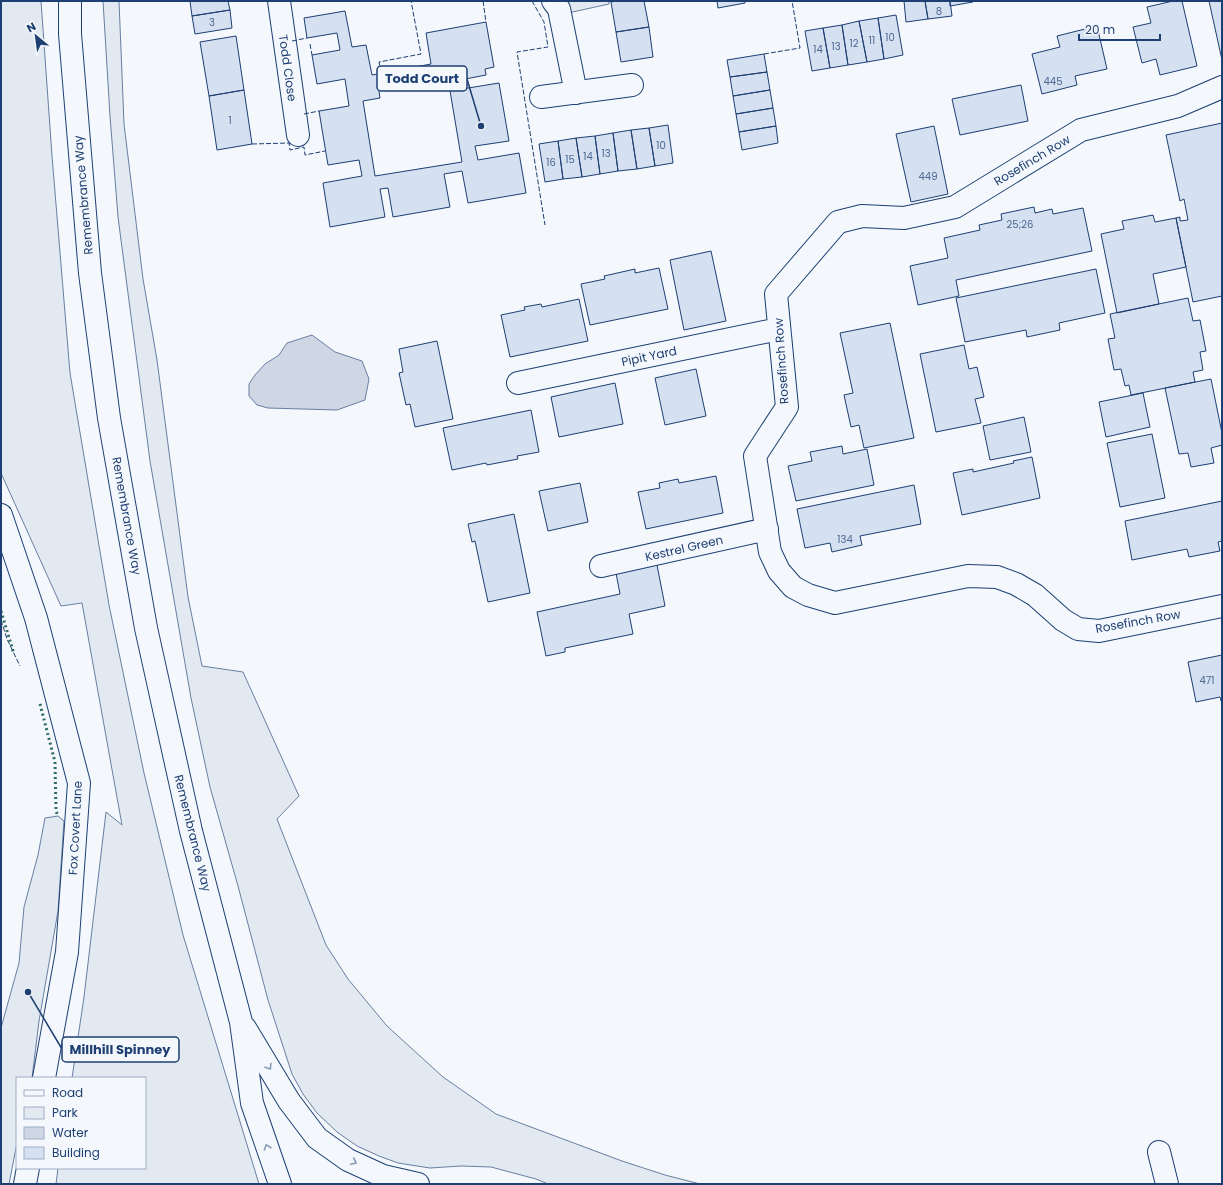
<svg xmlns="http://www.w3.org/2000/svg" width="1223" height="1185" viewBox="0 0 1223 1185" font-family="Poppins,sans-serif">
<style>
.green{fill:#e3e9f0;stroke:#687fa3}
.water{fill:#cfd7e4;stroke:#687fa3}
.building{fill:#d5e0f0;stroke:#1d3f73;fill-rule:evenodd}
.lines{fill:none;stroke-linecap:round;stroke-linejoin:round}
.minor-casing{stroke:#1d3f73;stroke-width:24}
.highway-casing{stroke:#1d3f73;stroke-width:24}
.minor{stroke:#f4f7fb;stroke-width:22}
.highway{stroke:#f4f7fb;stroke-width:22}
.hedge{stroke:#2c6c60;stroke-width:3;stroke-dasharray:2 3;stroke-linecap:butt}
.fence{stroke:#1d3f73;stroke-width:1;stroke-dasharray:5 2;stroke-linecap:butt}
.oneway{stroke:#889bb7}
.labels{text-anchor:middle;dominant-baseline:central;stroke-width:3;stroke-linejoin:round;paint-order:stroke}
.number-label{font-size:10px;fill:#4b6792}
.street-label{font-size:12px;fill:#1d3f73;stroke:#f4f7fb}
.leader{fill:none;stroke:#1d3f73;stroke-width:1.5}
.callout-dot{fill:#1d3f73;stroke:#f4f7fb;stroke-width:1.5}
.callout{fill:#f4f7fb;stroke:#1d3f73;stroke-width:1.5}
.callout-label{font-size:13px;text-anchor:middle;font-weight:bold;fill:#1d3f73}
</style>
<rect width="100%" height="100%" fill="#f4f7fb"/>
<path class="green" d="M 1,1 L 41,1 L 52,156 L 70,373 L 109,605 L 144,773 L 183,935 L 259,1184 L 56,1184 L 58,1168 L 145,1168 L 145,1078 L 72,1078 L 84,997 L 106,812 L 122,825 L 82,603 L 61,606 L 1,473 Z
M 103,1 L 119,1 L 124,124 L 143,279 L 157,360 L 188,597 L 202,666 L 243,672 L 299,796 L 277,819 L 326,945 L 348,979 L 387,1026 L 443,1077 L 496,1114 L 622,1161 L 665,1175 L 700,1184 L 548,1184 L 536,1179 L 491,1167 L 461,1166 L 430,1168 L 398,1163 L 379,1156 L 357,1146 L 337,1132 L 317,1113 L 303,1094 L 292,1074 L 268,1000 L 238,886 L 210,787 L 191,698 L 150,461 L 118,217 L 110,116 Z
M 563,1 L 609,1 L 609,4 L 568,13 Z
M 58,816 L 64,821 L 58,911 L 39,1021 L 32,1078 L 17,1078 L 17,1143 L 9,1184 L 1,1184 L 1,1028 L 19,963 L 24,907 L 38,855 L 45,818 Z"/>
<path class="water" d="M 312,335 L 335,352 L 362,361 L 369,379 L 365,400 L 337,410 L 268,408 L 257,405 L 249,396 L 249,384 L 255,375 L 265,364 L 279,355 L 287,343 Z"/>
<path class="building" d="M 190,1 L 228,1 L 230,10 L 192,16 Z
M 617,1 L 644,1 L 649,27 L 616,32 L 611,2 Z
M 717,1 L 745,1 L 745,3 L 718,8 Z
M 904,1 L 925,1 L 928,19 L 906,22 Z
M 925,1 L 950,1 L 952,16 L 928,19 Z
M 950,1 L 973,1 L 973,2 L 950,6 Z
M 1173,1 L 1182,1 L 1197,66 L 1160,75 L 1156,59 L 1142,63 L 1133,27 L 1151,23 L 1147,7 Z
M 1209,1 L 1222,1 L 1222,60 Z
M 230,10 L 232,28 L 195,34 L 192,16 Z
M 345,11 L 352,47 L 366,45 L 372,75 L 431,64 L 426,33 L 486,22 L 494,67 L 485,69 L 486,75 L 460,80 L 462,89 L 499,83 L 509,141 L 475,146 L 478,160 L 519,153 L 526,193 L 468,203 L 462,171 L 444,174 L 450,207 L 393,217 L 388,188 L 380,189 L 385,217 L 330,227 L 323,183 L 362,176 L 359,160 L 328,165 L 319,111 L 349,106 L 345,79 L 317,84 L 312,55 L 340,50 L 337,33 L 307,38 L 304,18 ZM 447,73 L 462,162 L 375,176 L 363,101 L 380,98 L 378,85 Z
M 896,15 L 903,55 L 884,59 L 878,18 Z
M 878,18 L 884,59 L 867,62 L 859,21 Z
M 859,21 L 867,62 L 848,65 L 842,25 Z
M 842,25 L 848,65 L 830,68 L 823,28 Z
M 1097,26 L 1107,69 L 1075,76 L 1077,85 L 1042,94 L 1032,54 L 1060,47 L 1057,36 Z
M 649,27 L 653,57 L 621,62 L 616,32 Z
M 823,28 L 830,68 L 812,71 L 805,31 Z
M 236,36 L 244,90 L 209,96 L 200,42 Z
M 764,54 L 767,72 L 730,77 L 727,60 Z
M 767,72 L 770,90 L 733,96 L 730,77 Z
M 1021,85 L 1028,121 L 960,135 L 952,99 Z
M 244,90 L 252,144 L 217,150 L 209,96 Z
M 770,90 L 773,108 L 736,114 L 733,96 Z
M 773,108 L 776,126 L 739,132 L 736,114 Z
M 1222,123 L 1222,296 L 1193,302 L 1176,218 L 1180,217 L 1180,221 L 1188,220 L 1184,199 L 1180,201 L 1166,135 Z
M 668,125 L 673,163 L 655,166 L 649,128 Z
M 776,126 L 778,143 L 742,150 L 739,132 Z
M 934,126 L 948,194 L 911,202 L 896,134 Z
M 649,128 L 655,166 L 637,169 L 631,130 Z
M 631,130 L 637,169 L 618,171 L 613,133 Z
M 613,133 L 618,171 L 600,174 L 595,136 Z
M 595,136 L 600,174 L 582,177 L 576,138 Z
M 576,138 L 582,177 L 563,179 L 558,141 Z
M 558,141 L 563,179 L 545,182 L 539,144 Z
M 1034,207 L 1035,213 L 1052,209 L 1053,214 L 1083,208 L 1092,251 L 956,280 L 959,296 L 918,305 L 910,266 L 948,258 L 944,238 L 980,230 L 979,225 L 1002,220 L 1001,214 Z
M 1153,215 L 1155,222 L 1176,218 L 1186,267 L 1153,274 L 1159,304 L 1117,313 L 1101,234 L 1124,229 L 1122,221 Z
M 711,251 L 726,321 L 684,330 L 670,260 Z
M 659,268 L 668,309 L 590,325 L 581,284 L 605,279 L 604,276 L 635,269 L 635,273 Z
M 1096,269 L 1105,313 L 1059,323 L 1060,330 L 1027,337 L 1026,330 L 965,342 L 956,298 Z
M 1188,298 L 1193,321 L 1200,320 L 1206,351 L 1200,352 L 1203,370 L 1193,372 L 1195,382 L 1131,395 L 1129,385 L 1125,386 L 1121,369 L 1114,370 L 1108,339 L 1115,338 L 1110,314 Z
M 579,299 L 588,341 L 510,357 L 501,315 L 525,310 L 524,307 L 541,304 L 542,307 Z
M 890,323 L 914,438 L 864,448 L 859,425 L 851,427 L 844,395 L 853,393 L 840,333 Z
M 437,341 L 453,419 L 415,427 L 410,404 L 406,405 L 399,373 L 403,372 L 399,349 Z
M 964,345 L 969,369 L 977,367 L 984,397 L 975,399 L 981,423 L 936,432 L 920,354 Z
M 696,369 L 706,416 L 665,425 L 655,378 Z
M 1211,379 L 1222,433 L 1222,445 L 1211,448 L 1214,463 L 1191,467 L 1188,453 L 1179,454 L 1165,388 Z
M 615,383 L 623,424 L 559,437 L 551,397 Z
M 1143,393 L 1150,427 L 1106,437 L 1099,402 Z
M 531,410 L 539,452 L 517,456 L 518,459 L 487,465 L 486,463 L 452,470 L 443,428 Z
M 1024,417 L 1031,452 L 990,460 L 983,426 Z
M 1152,434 L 1165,498 L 1120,507 L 1107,443 Z
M 842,446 L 843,454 L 867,449 L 874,485 L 796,501 L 788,466 L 812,461 L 810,452 Z
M 1032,457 L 1040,498 L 962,515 L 953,473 L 973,469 L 973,472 L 1014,463 L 1013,461 Z
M 716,476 L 723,513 L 646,529 L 638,492 L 660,488 L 659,483 L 678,479 L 679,483 Z
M 580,483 L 588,522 L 548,531 L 539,491 Z
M 914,485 L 921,524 L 860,536 L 862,545 L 832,552 L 830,543 L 805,548 L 797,509 Z
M 1222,501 L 1222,541 L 1218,542 L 1220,551 L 1189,557 L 1187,549 L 1132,560 L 1125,521 Z
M 514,514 L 530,593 L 488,602 L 475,541 L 472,542 L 468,524 Z
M 657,565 L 665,606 L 629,614 L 633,634 L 565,648 L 565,652 L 546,656 L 537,612 L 620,594 L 616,573 Z
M 1222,655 L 1222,700 L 1221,701 L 1220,697 L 1196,702 L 1188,662 Z"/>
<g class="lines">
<g class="minor-casing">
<path id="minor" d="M 279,1 L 298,135
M 553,1 L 559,9 L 576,93
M 1222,87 L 1178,106 L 1081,130 L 955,207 L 904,218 L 862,216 L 838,222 L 776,294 L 787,407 L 755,456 L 770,552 L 779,571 L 793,587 L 808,595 L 835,603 L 968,576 L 997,577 L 1016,584 L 1035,595 L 1063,620 L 1078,629 L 1099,631 L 1222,606
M 541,97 L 632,85
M 518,383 L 779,329
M 1,515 L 36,618 L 79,783 L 67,952 L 44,1078
M 601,566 L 767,529
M 1159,1152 L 1167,1184
M 25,1184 L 28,1168"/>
</g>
<g class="highway-casing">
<path id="highway" d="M 70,1 L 70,34 L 90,273 L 109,418 L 146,628 L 191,831 L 241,1022 L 252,1103 L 280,1184
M 245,1028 L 289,1101 L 317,1138 L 348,1160 L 383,1176 L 418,1184"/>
</g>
<use href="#minor" class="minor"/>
<use href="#highway" class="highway"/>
<path class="hedge" d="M 1,611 L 14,654
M 40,704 L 55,762 L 56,811 L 58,816"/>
<path class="fence" d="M 483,1 L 486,22
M 532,1 L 544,22 L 548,47 L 517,52 L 545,225
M 292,41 L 307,38
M 310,44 L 312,55
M 764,54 L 800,48 L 792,1
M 381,72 L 379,62 L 421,54 L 411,1
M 304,114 L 319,111
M 252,144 L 289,143 L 290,150 L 304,147 L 305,155 L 325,151
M 1,620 L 7,639 L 20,666"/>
</g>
<defs><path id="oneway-chevron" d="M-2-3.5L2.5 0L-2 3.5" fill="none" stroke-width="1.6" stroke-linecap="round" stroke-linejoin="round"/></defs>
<g class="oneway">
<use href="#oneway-chevron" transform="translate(269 1067) rotate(58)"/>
<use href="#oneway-chevron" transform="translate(267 1147) rotate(-109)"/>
<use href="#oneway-chevron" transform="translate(354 1162) rotate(25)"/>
</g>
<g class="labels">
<g class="number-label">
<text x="939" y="11">8</text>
<text x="212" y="22">3</text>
<text x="890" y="37">10</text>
<text x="872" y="40">11</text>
<text x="854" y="43">12</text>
<text x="836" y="46">13</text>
<text x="818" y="49">14</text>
<text x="1053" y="81">445</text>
<text x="230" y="120">1</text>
<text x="661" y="145">10</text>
<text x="606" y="153">13</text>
<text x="588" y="156">14</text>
<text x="570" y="159">15</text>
<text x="551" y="162">16</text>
<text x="928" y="176">449</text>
<text x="1020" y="224">25;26</text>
<text x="845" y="539">134</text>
<text x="1207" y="680">471</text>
</g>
<g class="street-label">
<text transform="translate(288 68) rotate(82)">Todd Close</text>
<text transform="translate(1032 160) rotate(-31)">Rosefinch Row</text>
<text transform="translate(83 195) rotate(-95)">Remembrance Way</text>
<text transform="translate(649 356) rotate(-12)">Pipit Yard</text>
<text transform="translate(781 361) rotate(-94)">Rosefinch Row</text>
<text transform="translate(127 516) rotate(80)">Remembrance Way</text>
<text transform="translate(684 548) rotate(-13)">Kestrel Green</text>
<text transform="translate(1138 621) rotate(-10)">Rosefinch Row</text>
<text transform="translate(75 828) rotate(-87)">Fox Covert Lane</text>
<text transform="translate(193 833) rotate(76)">Remembrance Way</text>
</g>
</g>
<path class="leader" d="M481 126L467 79M28 992L62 1049"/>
<g class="callout-dot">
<circle cx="481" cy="126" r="4"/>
<circle cx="28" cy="992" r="4"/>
</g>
<g class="callout">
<rect x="377" y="66" width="90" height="25" rx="4"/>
<rect x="62" y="1037" width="117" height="25" rx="4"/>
</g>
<g class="callout-label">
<text x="422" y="83">Todd Court</text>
<text x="120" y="1054">Millhill Spinney</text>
</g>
<rect width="1223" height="1185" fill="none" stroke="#1d3f73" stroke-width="4"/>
<rect x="16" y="1077" width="130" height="92" fill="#f4f7fb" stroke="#9eadc5"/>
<rect x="24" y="1090" width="20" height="6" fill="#f4f7fb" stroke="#9eadc5"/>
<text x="52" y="1097" font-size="12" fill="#1d3f73">Road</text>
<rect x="24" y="1107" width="20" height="12" fill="#e3e9f0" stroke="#9eadc5"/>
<text x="52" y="1117" font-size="12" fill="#1d3f73">Park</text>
<rect x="24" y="1127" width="20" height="12" fill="#cfd7e4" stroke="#9eadc5"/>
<text x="52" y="1137" font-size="12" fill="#1d3f73">Water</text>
<rect x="24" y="1147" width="20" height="12" fill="#d5e0f0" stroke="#9eadc5"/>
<text x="52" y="1157" font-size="12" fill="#1d3f73">Building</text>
<g transform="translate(36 36) rotate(331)" stroke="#f4f7fb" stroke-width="3" paint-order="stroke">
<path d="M0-3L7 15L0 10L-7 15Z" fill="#1d3f73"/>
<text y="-6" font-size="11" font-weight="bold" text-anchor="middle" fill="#1d3f73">N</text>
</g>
<path d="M1079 34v6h81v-6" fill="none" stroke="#1d3f73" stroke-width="2"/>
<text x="1085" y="34" font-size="12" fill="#1d3f73" stroke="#f4f7fb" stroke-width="3" paint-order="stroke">20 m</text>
</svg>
